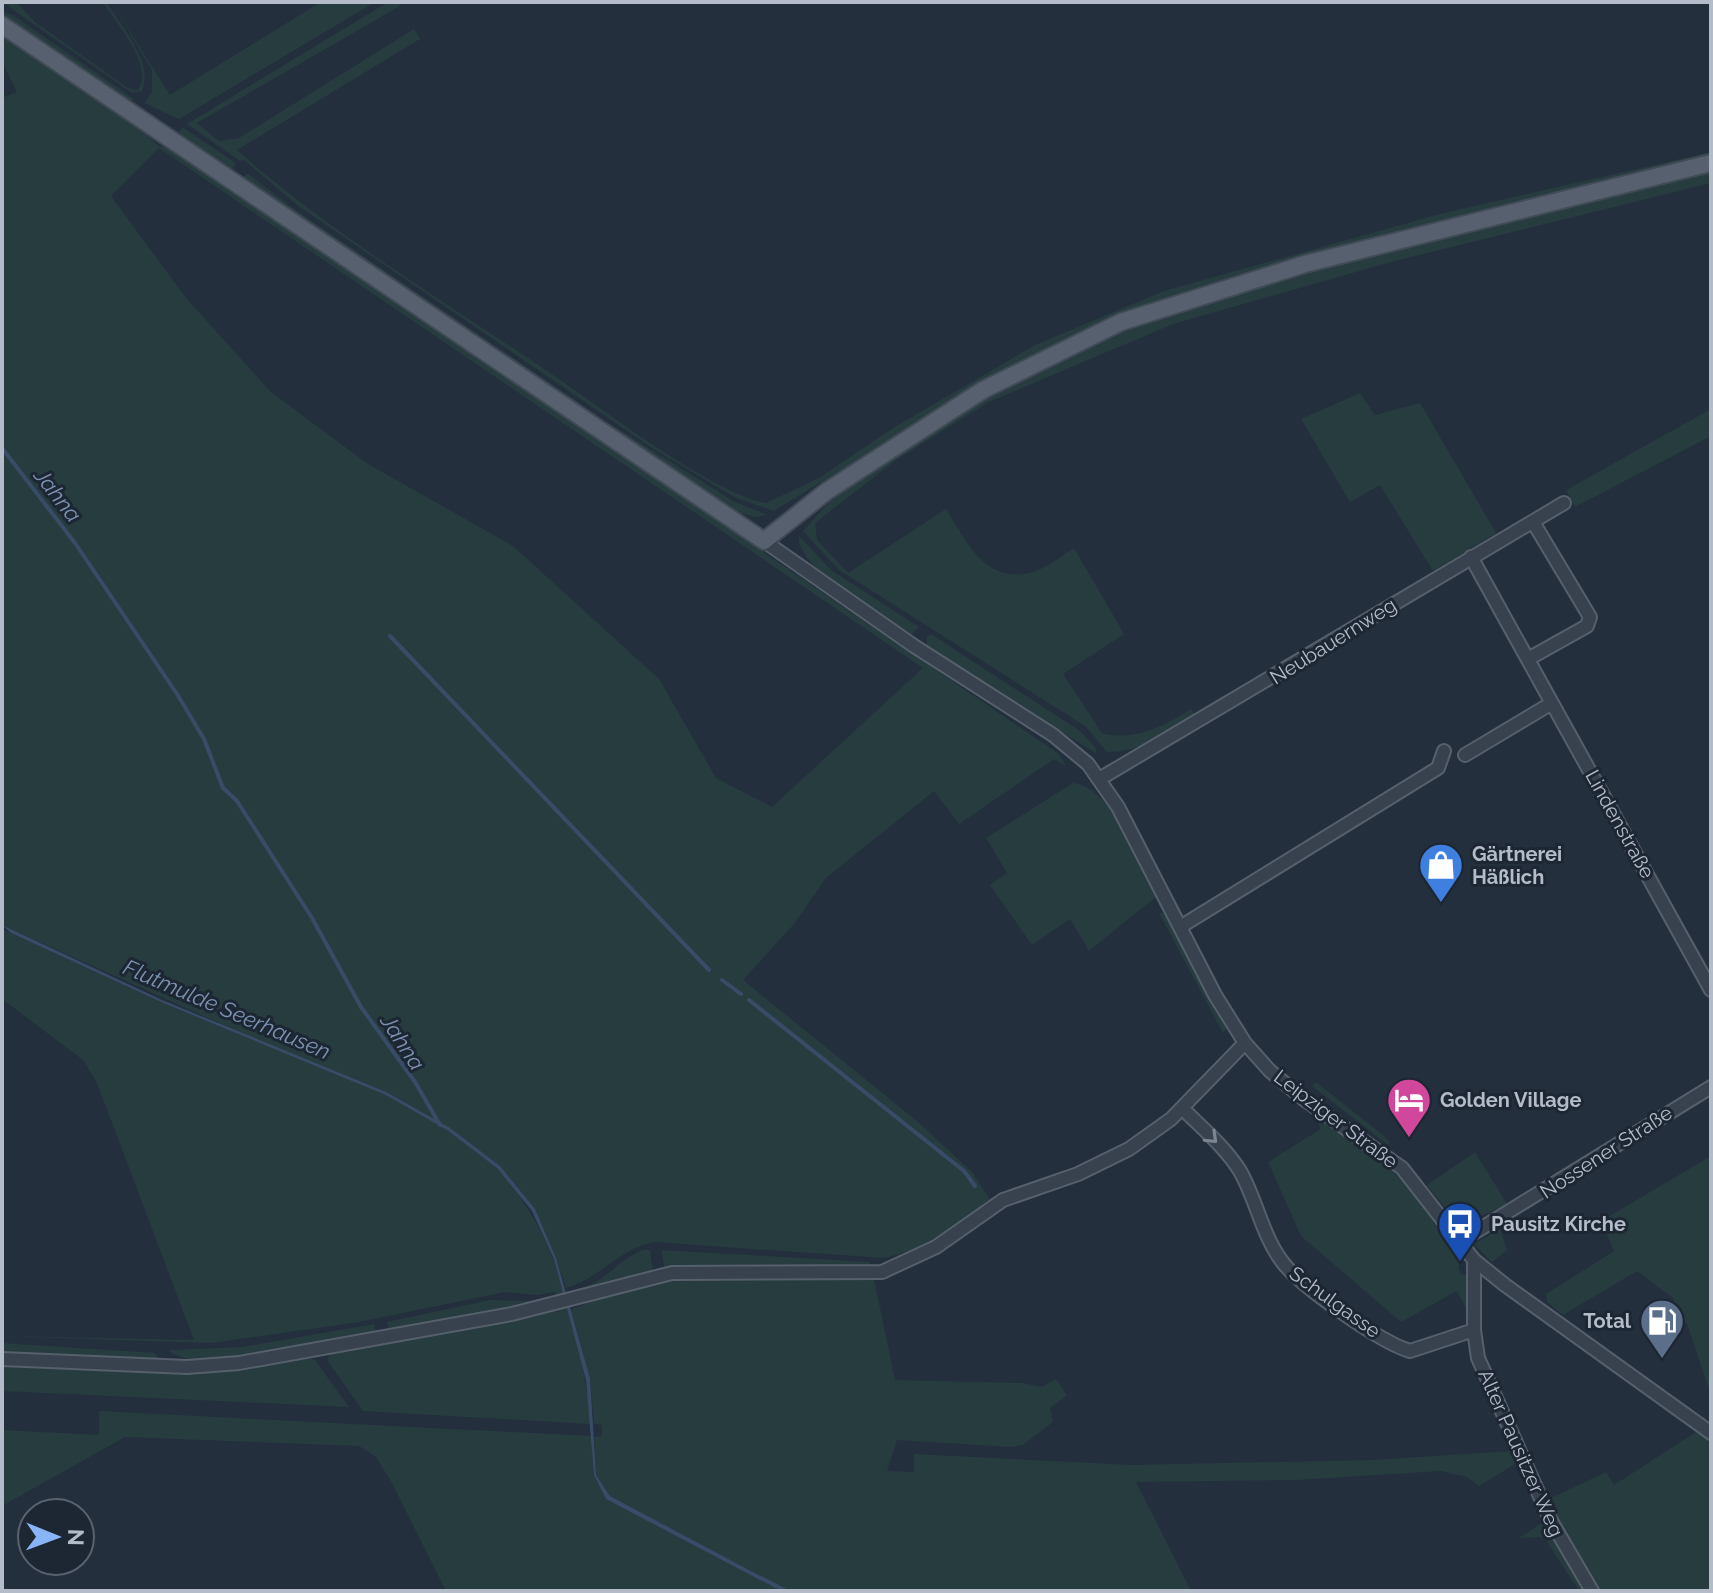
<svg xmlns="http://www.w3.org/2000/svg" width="1713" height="1593" viewBox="0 0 1713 1593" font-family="Raleway,sans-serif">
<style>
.green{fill:#263c3f;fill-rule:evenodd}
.water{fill:#394c67}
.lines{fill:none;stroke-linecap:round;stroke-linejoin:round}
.stream{stroke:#394c67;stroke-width:4}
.minor-casing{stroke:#565f6c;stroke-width:16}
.major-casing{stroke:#414a57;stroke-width:20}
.minor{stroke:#38414e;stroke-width:12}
.major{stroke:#56606e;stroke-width:16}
.oneway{stroke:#7c8592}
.labels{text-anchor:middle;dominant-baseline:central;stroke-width:6;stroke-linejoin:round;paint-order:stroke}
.street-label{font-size:20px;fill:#b4bcc9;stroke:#1d2633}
.poi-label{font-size:20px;font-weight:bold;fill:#b4bcc9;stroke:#1d2633;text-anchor:start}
.water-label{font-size:22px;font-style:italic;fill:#7c92b1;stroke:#1d2633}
</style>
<rect width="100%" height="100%" fill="#242f3e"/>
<path class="green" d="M 2,2 L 16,2 L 36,23 L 128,88 L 138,90 C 155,66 116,23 103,2 L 106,2 C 121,26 154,62 142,91 L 132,93 Z
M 111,2 L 170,95 L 321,2 L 375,2 L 179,119 L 144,103 L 152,92 L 152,70 Z
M 388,2 L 398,2 L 400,6 L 197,123 L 219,141 L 239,138 L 414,29 L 420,39 L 237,150 C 334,236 452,306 559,379 C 607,412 712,493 766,503 L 819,478 L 893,428 L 1035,345 L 1164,291 L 1440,214 L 1711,152 L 1711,157 L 1243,275 L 1166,299 L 1039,353 L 977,386 L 774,511 L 736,498 L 655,450 L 297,205 L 244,160 L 240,161 L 187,124 Z
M 2,11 L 14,16 L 134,99 L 129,103 L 2,17 Z
M 2,32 L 122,113 L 160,147 L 167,145 L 1059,754 L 1066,766 L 1054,759 L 959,824 L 934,791 L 826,878 L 794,924 L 743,980 L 917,1121 L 972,1172 L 990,1199 C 955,1225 927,1250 883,1258 L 655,1242 C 619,1248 601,1278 566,1288 C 551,1243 536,1198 497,1168 C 559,1236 583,1334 590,1424 L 363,1411 L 327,1360 L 331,1353 L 553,1310 L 559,1313 L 555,1292 L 537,1295 L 505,1292 L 359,1322 L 211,1343 L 2,1336 L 194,1340 L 97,1083 L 83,1060 L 2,999 L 2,929 L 161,1002 L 283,1052 L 2,925 L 2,98 L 17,92 L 2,62 ZM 159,148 L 923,668 L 772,807 L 716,778 L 659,679 L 513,546 L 368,464 L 271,392 L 186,298 L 111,196 Z
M 182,127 L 236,163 L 231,172 L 177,137 Z
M 1711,170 L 1711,183 L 1391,262 L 1173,324 L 989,402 L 896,460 L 815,523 L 817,540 L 848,573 L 946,509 C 966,540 984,583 1029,573 C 1044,570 1061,556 1074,548 L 1124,634 L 1063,674 L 1102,733 C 1133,742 1165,726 1191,709 L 1196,717 C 1167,733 1142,752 1107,752 L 1085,726 L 839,570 L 803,531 L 829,502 L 905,447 L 985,397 L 1124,330 L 1251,286 Z
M 247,173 L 294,209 L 600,417 L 596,422 L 241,180 Z
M 1360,393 L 1375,415 L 1420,403 L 1496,533 L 1433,571 L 1380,485 L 1350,502 L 1301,419 Z
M 1711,409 L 1711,436 L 1575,507 L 1566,490 Z
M 607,422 L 735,502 L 768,515 L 756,517 L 740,513 L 603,427 Z
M 799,536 L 831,570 L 919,627 L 910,636 C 883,618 796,569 799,536 Z
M 931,634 L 1080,731 L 1095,747 L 1097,754 L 927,648 L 927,637 Z
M 1073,783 C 1111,786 1141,865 1157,896 L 1089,951 L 1070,919 L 1032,945 L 990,885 L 1007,873 L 986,838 Z
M 1159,913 L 1165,913 L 1226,1028 L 1223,1033 Z
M 1316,1082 L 1384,1136 L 1390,1142 L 1388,1145 L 1312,1086 Z
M 1315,1117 C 1378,1149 1430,1201 1462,1264 L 1458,1266 L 1461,1275 L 1466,1275 L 1469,1314 L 1457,1291 L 1401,1322 L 1301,1236 L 1268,1162 L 1321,1129 Z
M 1475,1152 L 1507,1204 L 1464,1224 L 1458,1224 L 1427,1185 Z
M 1711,1156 L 1711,1395 L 1687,1323 L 1682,1325 L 1673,1298 L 1637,1271 L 1563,1315 L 1547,1302 L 1546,1294 L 1614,1251 L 1601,1221 Z
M 1500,1229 L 1507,1250 L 1492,1262 L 1474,1244 Z
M 643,1250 L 650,1250 L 653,1272 L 583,1291 L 582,1288 C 606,1281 619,1259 643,1250 Z
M 662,1250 L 869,1262 L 872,1268 L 722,1265 L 669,1269 L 664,1267 Z
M 732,1276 L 874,1279 L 895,1380 L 1022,1383 L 1042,1387 L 1056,1379 L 1067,1395 L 1050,1408 L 1053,1422 L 1023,1445 L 1010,1447 L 897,1440 L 887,1471 L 914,1472 L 914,1454 L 1131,1465 L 1373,1460 L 1511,1451 L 1517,1463 L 1479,1486 L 1467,1477 L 1441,1471 L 1297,1480 L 1136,1482 L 1191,1591 L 446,1591 L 392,1483 L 376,1457 L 359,1446 L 125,1437 L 2,1506 L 2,1430 L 99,1435 L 99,1411 L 591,1436 L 594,1475 L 606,1499 L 763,1578 L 610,1496 L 596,1475 L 594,1437 L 602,1436 L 602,1425 L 594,1424 L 590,1378 L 571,1309 L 587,1304 L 586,1301 L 670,1279 Z
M 550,1297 L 536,1304 L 389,1331 L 387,1322 L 490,1300 L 536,1301 Z
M 374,1324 L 376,1333 C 341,1339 187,1377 169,1350 L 242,1347 Z
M 2,1343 L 155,1353 L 158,1358 L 156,1361 L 2,1354 Z
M 307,1358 L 315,1360 L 349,1407 L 2,1391 L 2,1363 L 240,1368 Z
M 1696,1432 L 1711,1442 L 1711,1591 L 1600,1591 L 1584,1572 L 1547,1500 L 1606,1472 L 1614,1485 Z
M 1546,1520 L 1586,1591 L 1579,1591 L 1544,1537 L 1519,1538 Z"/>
<path class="water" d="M 2,925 L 162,1000 L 386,1092 L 450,1128 L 500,1166 L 535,1209 L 556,1258 L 590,1378 L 596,1475 L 610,1496 L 764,1578 L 762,1581 L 606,1499 L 594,1475 L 586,1380 L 554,1259 L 532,1211 L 497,1168 L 447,1130 L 386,1095 L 161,1002 L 11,933 Z"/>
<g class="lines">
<path class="stream" d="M 2,448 L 75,543 L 177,694 L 204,739 L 223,788 L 237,801 L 312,918 L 361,1007 L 415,1082 L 440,1125
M 390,636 L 709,970
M 722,980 L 741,994
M 749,1000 L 964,1171 L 975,1186
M 761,1578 L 786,1591"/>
<g class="minor-casing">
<path id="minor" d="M 764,541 L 914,646 L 1053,735 L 1088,764 L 1118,807 L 1215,995 L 1245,1043 L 1270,1071 L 1305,1100 L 1402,1168 L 1474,1260 L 1505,1285 L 1711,1433
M 1471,557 L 1711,990
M 1528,659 L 1587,626 L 1590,617 L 1533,522
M 1465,755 L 1552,703
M 1101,778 L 1564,503
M 1180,927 L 1438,768 L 1444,751
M 1182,1108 C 1202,1128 1225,1147 1240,1171 C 1256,1199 1262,1234 1281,1260 C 1298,1285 1380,1342 1410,1351 L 1474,1330
M 1459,1242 L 1711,1087
M 1474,1260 L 1474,1330 L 1478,1358 L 1551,1521 L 1592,1591
M 2,1359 L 187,1367 L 239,1363 L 512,1314 L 672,1273 L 882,1272 L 936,1247 L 1003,1200 L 1078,1174 L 1129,1149 L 1171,1119 L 1245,1043"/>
</g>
<g class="major-casing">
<path id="major" d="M 2,25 L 764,541 L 827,491 L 983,390 L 1121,322 L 1305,264 L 1711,163"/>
</g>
<use href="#minor" class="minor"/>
<use href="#major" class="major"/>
</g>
<defs><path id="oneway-chevron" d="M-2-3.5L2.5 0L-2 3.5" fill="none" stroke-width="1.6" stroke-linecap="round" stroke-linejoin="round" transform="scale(2)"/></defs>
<use class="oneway" href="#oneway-chevron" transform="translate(1212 1138) rotate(44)"/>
<defs>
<g id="shop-pin" transform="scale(2.3)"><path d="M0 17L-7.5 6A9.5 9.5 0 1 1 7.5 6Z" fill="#3f7fe0" stroke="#1d2633"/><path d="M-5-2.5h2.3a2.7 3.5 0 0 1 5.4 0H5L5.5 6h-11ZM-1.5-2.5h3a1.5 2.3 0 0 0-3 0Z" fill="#fff"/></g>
<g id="hotel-pin" transform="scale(2.3)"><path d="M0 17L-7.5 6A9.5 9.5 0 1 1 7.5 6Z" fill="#d1479c" stroke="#1d2633"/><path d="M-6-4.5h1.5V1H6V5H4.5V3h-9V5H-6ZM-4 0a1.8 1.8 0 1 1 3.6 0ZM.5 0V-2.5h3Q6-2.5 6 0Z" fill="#fff"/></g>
<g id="bus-pin" transform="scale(2.3)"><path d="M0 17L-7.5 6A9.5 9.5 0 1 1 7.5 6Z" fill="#1a4fb4" stroke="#1d2633"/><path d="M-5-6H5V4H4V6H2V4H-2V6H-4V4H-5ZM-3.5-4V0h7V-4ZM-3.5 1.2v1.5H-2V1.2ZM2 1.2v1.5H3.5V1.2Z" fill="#fff"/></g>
<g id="fuel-pin" transform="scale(2.3)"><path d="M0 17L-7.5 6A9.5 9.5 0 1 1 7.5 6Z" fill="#5c6f8a" stroke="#1d2633"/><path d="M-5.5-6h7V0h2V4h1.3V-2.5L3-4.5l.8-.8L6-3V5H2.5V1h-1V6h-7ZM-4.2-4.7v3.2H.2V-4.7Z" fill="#fff"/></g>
</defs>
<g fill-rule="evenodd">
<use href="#shop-pin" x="1441" y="865"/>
<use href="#hotel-pin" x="1409" y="1100"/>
<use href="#bus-pin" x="1460" y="1224"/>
<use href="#fuel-pin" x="1662" y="1321"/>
</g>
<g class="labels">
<g class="street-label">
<text transform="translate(1333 641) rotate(-32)">Neubauernweg</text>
<text transform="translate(1620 824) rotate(61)">Lindenstraße</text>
<text transform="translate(1336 1119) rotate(37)">Leipziger Straße</text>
<text transform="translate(1606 1152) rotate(-33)">Nossener Straße</text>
<text transform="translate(1335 1302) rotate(36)">Schulgasse</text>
<text transform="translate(1521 1453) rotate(66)">Alter Pausitzer Weg</text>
</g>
<g class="poi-label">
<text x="1472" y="854">Gärtnerei<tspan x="1472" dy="23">Häßlich</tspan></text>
<text x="1440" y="1100">Golden Village</text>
<text x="1491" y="1224">Pausitz Kirche</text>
<text x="1631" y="1321" text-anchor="end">Total</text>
</g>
<g class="water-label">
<text transform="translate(58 495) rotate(52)">Jahna</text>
<text transform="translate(227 1009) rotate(23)">Flutmulde Seerhausen</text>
<text transform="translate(403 1042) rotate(57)">Jahna</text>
</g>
</g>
<rect width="1713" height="1593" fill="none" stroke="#b4bcc9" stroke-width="8"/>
<g transform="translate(56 1537) rotate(91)"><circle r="38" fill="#1d2633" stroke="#59626f" stroke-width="2"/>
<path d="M0-6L14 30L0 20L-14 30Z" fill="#8ab4f8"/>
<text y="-12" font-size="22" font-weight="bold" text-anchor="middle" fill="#b4bcc9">N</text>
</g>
</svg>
